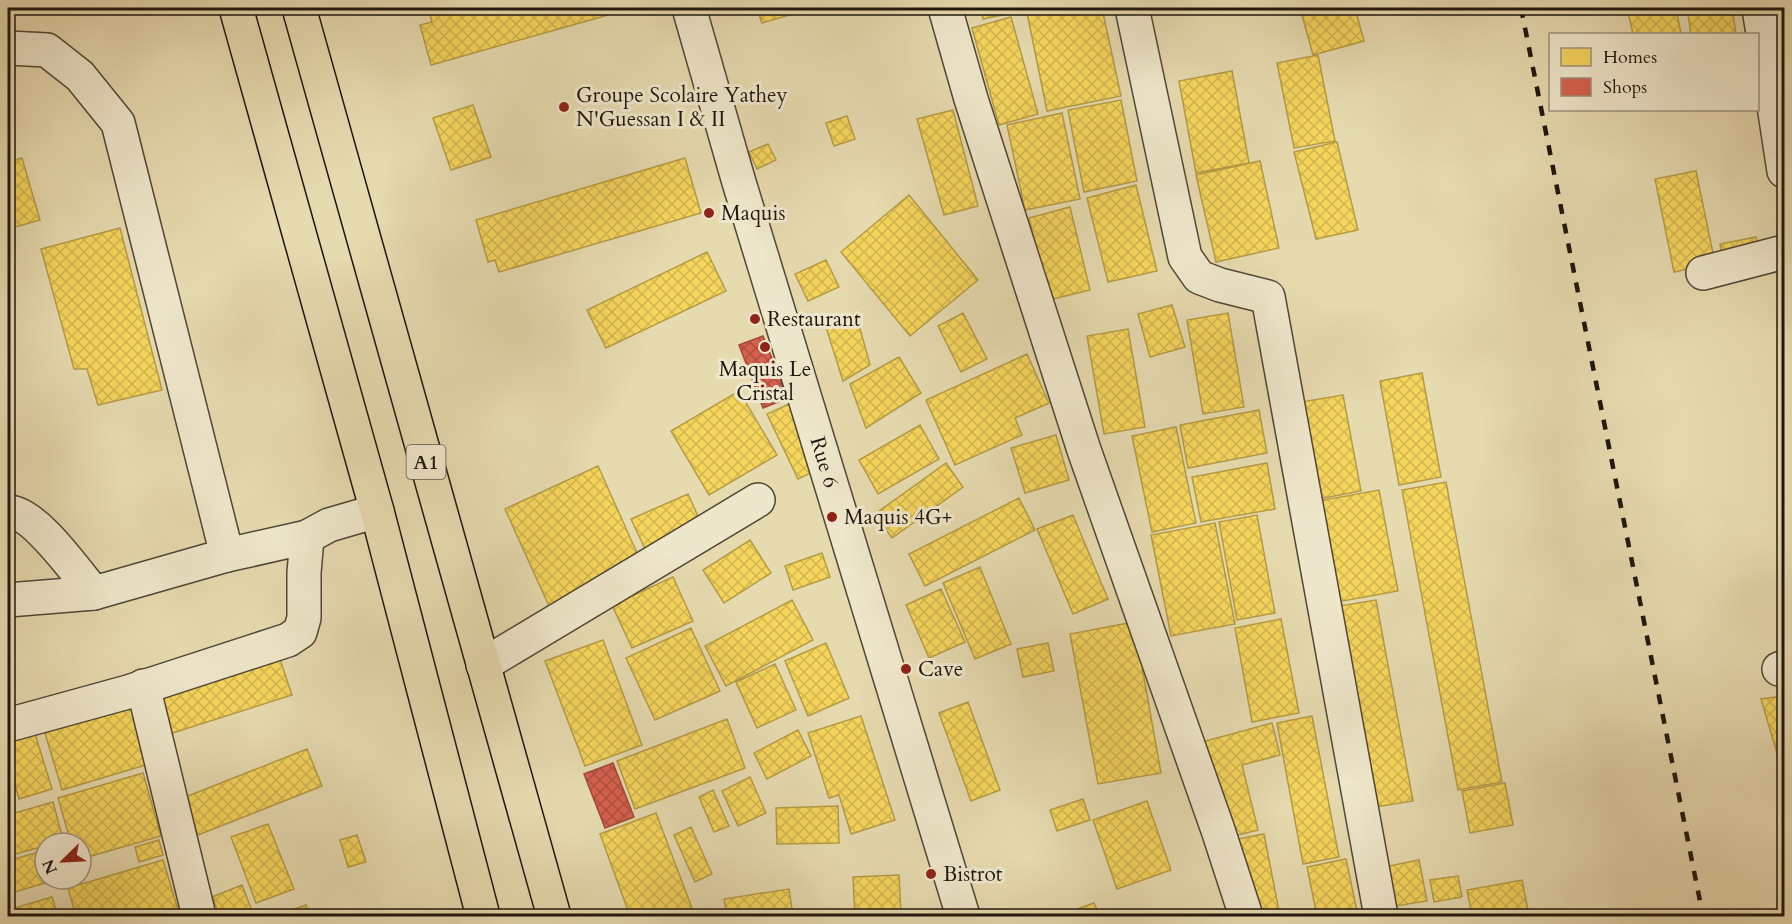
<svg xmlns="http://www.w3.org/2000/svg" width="1792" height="924" viewBox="0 0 1792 924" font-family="Cardo,serif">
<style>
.homes{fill:url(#homes-cross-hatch);stroke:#b59c45;stroke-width:1.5}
.shops{fill:url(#shops-cross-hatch);stroke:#9f4a3a;stroke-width:1.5}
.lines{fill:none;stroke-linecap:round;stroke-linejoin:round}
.minor-casing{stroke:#504736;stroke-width:36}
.major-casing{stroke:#1e160e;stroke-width:36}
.minor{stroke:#efe7cb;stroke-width:33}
.major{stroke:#e6daaf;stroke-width:33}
.rail{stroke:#1e160e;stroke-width:4.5;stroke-dasharray:10 10;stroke-linecap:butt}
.poi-dot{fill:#8f2418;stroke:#efe7cb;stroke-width:2}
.labels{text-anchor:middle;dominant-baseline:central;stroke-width:6;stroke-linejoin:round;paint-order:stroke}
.shield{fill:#efe7cb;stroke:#5d5547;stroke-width:1.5}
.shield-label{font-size:20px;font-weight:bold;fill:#1e160e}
.poi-label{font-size:21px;fill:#1e160e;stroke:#efe7cb;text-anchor:start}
.street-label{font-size:21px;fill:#1e160e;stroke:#efe7cb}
</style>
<defs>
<pattern id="homes-cross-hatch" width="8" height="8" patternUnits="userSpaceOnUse" patternTransform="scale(1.5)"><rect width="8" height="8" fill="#f6d55c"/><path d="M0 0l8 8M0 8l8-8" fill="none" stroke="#d2b64f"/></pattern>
<pattern id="shops-cross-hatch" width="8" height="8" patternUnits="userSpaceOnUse" patternTransform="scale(1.5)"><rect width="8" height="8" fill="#d6604d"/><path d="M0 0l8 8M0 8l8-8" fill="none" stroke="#ad4e3e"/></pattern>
</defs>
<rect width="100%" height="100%" fill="#e6daaf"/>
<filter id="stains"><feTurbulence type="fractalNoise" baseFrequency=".00333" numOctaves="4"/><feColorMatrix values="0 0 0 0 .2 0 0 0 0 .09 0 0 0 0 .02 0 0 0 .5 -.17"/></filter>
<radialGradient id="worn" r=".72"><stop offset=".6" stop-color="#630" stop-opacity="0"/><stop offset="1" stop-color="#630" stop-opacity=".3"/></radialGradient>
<path class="homes" d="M 428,8 L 633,8 L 431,65 L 420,25 L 432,22 Z
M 757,8 L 813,8 L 762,23 Z
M 981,8 L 1024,8 L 1025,10 L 983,19 Z
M 1026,8 L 1102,8 L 1121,96 L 1047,111 Z
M 1300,8 L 1355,8 L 1364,41 L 1313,55 Z
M 1627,8 L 1676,8 L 1681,34 L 1633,34 Z
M 1687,8 L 1732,8 L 1736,34 L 1691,34 Z
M 1011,17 L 1038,114 L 999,125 L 972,28 Z
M 1318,55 L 1335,141 L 1294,148 L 1277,63 Z
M 1232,71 L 1249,163 L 1196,173 L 1179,81 Z
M 1121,100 L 1137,181 L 1084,192 L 1068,110 Z
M 473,105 L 491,157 L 451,170 L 433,118 Z
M 953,110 L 978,206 L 944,215 L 917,119 Z
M 1062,113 L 1080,199 L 1025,210 L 1007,125 Z
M 847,116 L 855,139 L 834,146 L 826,123 Z
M 1337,142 L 1358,230 L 1316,239 L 1294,152 Z
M 768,144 L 776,160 L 757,169 L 749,152 Z
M 22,158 L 40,220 L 8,229 L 8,162 Z
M 685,158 L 701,213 L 499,272 L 495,260 L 488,262 L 476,220 Z
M 1260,161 L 1279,248 L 1216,262 L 1196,175 Z
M 1696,171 L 1715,263 L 1674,272 L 1655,179 Z
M 1136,185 L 1157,271 L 1108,282 L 1087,198 Z
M 909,195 L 978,280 L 910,336 L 841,252 Z
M 1070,207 L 1090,290 L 1049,300 L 1029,218 Z
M 120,228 L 162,390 L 98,405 L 87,369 L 74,369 L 41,249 Z
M 1756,237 L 1759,254 L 1723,260 L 1720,244 Z
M 707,252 L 726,291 L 606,348 L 587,310 Z
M 826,260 L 839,287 L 808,301 L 795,274 Z
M 1172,305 L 1185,347 L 1150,357 L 1138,314 Z
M 963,313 L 987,359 L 961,372 L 938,326 Z
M 1228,313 L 1244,407 L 1203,414 L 1187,320 Z
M 856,314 L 870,365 L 843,381 L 825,324 Z
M 1128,329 L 1145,427 L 1104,434 L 1087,336 Z
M 1027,354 L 1049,403 L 1015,418 L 1022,435 L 955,465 L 926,400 Z
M 899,357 L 921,393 L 866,428 L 850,384 Z
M 1422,373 L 1441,477 L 1399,485 L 1380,381 Z
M 739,391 L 777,455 L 709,495 L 671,431 Z
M 1343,395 L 1361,491 L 1313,500 L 1295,403 Z
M 789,404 L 819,469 L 798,479 L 767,414 Z
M 1259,410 L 1267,453 L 1188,468 L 1180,425 Z
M 920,425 L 939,459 L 878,494 L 859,460 Z
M 1176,427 L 1196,523 L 1152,532 L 1132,436 Z
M 1056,435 L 1069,480 L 1025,493 L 1011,448 Z
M 946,463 L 963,487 L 892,538 L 875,514 Z
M 1267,463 L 1275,509 L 1201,522 L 1192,477 Z
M 598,466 L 642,564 L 549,606 L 505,509 Z
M 1446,482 L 1502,782 L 1458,790 L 1402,490 Z
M 1379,490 L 1398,591 L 1332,603 L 1313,502 Z
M 688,494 L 702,525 L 646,551 L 631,519 Z
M 1019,498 L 1035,530 L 925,586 L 909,554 Z
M 1073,515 L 1108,599 L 1073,614 L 1037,529 Z
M 1257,515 L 1275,613 L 1237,620 L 1219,522 Z
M 1215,523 L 1235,624 L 1171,636 L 1151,535 Z
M 750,540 L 771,573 L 724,603 L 703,570 Z
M 822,553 L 830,577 L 793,590 L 785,566 Z
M 980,567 L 1011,644 L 975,659 L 943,583 Z
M 673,577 L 693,621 L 632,648 L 612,605 Z
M 941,589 L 965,642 L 929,658 L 906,605 Z
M 792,600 L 813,640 L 726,686 L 705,646 Z
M 1376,600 L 1413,801 L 1376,807 L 1339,606 Z
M 1281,619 L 1299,713 L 1252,722 L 1235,628 Z
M 1134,622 L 1161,773 L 1098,784 L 1070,634 Z
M 691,628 L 720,691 L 655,720 L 626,658 Z
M 603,640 L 642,745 L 585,766 L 545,661 Z
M 826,643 L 849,698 L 808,716 L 785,661 Z
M 1048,643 L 1054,671 L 1023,677 L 1017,649 Z
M 280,659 L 292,695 L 163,736 L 151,701 Z
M 775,664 L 796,710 L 757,728 L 736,682 Z
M 1784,696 L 1784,777 L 1761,699 Z
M 129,697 L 149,764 L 62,790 L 42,723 Z
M 968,702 L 1000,790 L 971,801 L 939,713 Z
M 861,716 L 895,820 L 851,834 L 839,795 L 829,798 L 808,733 Z
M 1312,716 L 1339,857 L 1303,864 L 1277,723 Z
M 727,719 L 745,768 L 635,809 L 617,761 Z
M 1272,723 L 1280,755 L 1242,765 L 1258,830 L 1226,838 L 1202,742 Z
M 33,727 L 52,789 L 19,799 L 8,759 L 8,734 Z
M 798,730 L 811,756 L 767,779 L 754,753 Z
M 307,749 L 322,786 L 198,835 L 183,798 Z
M 143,773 L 161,836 L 81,859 L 81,843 L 71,843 L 58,798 Z
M 750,777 L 766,813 L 738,826 L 722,791 Z
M 1505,783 L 1513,825 L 1470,833 L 1462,791 Z
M 713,790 L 729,826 L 714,832 L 699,797 Z
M 1083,799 L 1090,820 L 1057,831 L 1050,810 Z
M 1147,801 L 1171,870 L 1117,889 L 1093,820 Z
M 53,802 L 63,840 L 45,843 L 45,846 L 8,856 L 8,815 Z
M 838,806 L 839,843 L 777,844 L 776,808 Z
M 656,813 L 695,916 L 629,916 L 630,916 L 600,834 Z
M 268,824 L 294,889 L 256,903 L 231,837 Z
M 691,827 L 712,874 L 695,882 L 674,835 Z
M 1264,834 L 1280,916 L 1254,916 L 1238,839 Z
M 357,835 L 366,862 L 348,867 L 340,840 Z
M 159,840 L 163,855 L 139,862 L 135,847 Z
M 45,850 L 45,879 L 59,879 L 8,894 L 8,861 Z
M 1346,859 L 1358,916 L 1317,916 L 1307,867 Z
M 163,860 L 180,916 L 76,916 L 68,888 Z
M 1419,860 L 1427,901 L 1396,906 L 1389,866 Z
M 899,875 L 901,916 L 855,916 L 853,877 Z
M 1458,876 L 1462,897 L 1434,902 L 1430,880 Z
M 1522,880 L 1529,916 L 1472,916 L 1467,890 Z
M 242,885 L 254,916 L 220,916 L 212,897 Z
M 789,889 L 793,916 L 727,916 L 724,899 Z
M 52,897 L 58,916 L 8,916 L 8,910 Z
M 1094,903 L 1100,916 L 1058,916 Z
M 306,905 L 311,916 L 275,916 Z"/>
<path class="shops" d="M 763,336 L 788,398 L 763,408 L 739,345 Z
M 613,763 L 634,817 L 605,828 L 584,774 Z"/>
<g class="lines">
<g class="minor-casing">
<g id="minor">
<path id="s1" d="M 689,8 L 738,179 L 963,916"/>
<path d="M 945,8 L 971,99 L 1084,450 L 1218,830 L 1246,916"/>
<path d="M 1132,8 L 1185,257 L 1199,277 L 1220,285 L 1268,297 L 1381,916"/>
<path d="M 1759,8 L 1784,171"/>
<path d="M 8,48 L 47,50 L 80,76 L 118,123 L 227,555"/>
<path d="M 1703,273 L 1784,252"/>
<path d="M 8,512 C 34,511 76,572 94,593"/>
<path d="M 8,600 L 94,593 L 227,555 L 307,537 L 329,525 L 377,511"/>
<path d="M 483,665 L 758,500"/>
<path d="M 1779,669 L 1784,667"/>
<path d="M 143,686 L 199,916"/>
<path d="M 8,725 L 128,692 L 288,640 L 300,632 L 304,618 L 304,573 L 307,537"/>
</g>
</g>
<g class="major-casing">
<path id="major" d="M 236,8 L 377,511 L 483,916
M 299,8 L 554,916"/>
</g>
<use href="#minor" class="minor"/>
<use href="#major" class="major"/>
<path class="rail" d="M 1521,8 L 1703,916"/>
</g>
<g class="poi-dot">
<circle cx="564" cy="107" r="6"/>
<circle cx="709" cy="213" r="6"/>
<circle cx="755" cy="319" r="6"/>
<circle cx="765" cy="347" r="6"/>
<circle cx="832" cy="517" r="6"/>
<circle cx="906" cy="669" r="6"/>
<circle cx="931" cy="874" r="6"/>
</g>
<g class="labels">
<rect class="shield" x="406.5" y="445" width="39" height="34" rx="4.5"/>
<g class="shield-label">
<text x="426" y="462">A1</text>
</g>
<g class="poi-label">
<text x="576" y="95">Groupe Scolaire Yathey<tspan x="576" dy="24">N'Guessan I &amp; II</tspan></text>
<text x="721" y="213">Maquis</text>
<text x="767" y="319">Restaurant</text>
<text x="765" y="369" text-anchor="middle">Maquis Le<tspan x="765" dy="24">Cristal</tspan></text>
<text x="844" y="517">Maquis 4G+</text>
<text x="918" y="669">Cave</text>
<text x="943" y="874">Bistrot</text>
</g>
<g class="street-label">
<text stroke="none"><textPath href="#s1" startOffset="474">Rue 6</textPath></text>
</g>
</g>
<rect width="1792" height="924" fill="none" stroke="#e6daaf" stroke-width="30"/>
<rect x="9" y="9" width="1774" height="906" fill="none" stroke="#1e160e" stroke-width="3"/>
<rect x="15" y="15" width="1762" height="894" fill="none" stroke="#1e160e" stroke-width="1.5"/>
<rect x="1549" y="33" width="210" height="78" fill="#efe7cb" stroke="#9b937f" stroke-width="1.5"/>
<rect x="1561" y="48" width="30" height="18" fill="#f6d55c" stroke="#9b937f" stroke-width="1.5"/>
<text x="1603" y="63" font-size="18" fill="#1e160e">Homes</text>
<rect x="1561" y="78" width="30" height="18" fill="#d6604d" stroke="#9b937f" stroke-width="1.5"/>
<text x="1603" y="93" font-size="18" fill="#1e160e">Shops</text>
<g transform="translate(63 861) rotate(246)"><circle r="28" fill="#efe7cb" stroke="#9b937f" stroke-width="1.5"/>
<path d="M0-4.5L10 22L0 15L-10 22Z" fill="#8f2418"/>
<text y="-9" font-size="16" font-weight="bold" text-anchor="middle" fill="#1e160e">N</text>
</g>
<rect width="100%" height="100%" filter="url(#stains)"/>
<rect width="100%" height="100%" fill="url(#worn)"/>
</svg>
